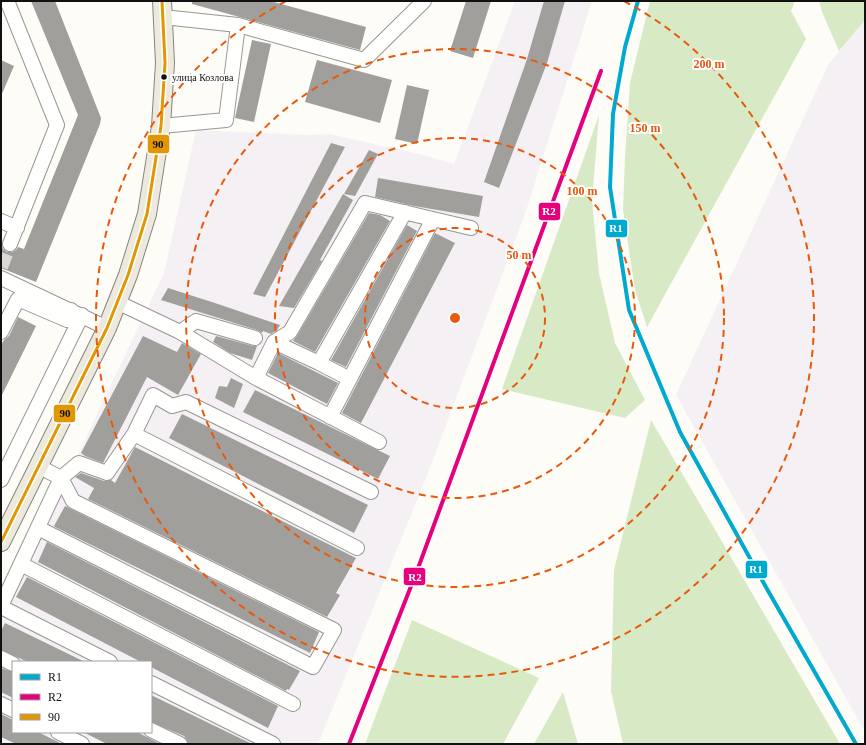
<svg xmlns="http://www.w3.org/2000/svg" width="866" height="745" viewBox="0 0 866 745" font-family="Georgia,serif">
<style>
.industrial{fill:#f5f0f3;fill-rule:evenodd}
.forest{fill:#d8eac5}
.building{fill:#a19f9c}
.lines{fill:none;stroke-linecap:round;stroke-linejoin:round}
.minor-tunnel{stroke:#dad9d4;stroke-width:14;stroke-dasharray:14 7;stroke-linecap:butt}
.minor-casing{stroke:#979795;stroke-width:16}
.major-casing{stroke:#858482;stroke-width:20}
.minor{stroke:#fffffe;stroke-width:14}
.major{stroke:#ede9dc;stroke-width:18}
.bus-1-casing{stroke:#fff;stroke-width:6}
.bus-1{stroke:#e09702;stroke-width:3}
.rail-1-casing{stroke:#fff;stroke-width:7}
.rail-2-casing{stroke:#fff;stroke-width:7}
.rail-1{stroke:#00a9ce;stroke-width:4}
.rail-2{stroke:#e5007d;stroke-width:4}
.ring{fill:none;stroke:#e8590c;stroke-width:2;stroke-dasharray:7 5}
.bus-dot{fill:#111;stroke:#fff;stroke-width:1.5}
.labels{text-anchor:middle;dominant-baseline:central;stroke-width:4;stroke-linejoin:round;paint-order:stroke}
.bus-label{font-size:10px;fill:#111;stroke:#fff;text-anchor:start}
.centre{fill:#e8590c;stroke:#fff;stroke-width:2}
.ring-label{font-size:12px;text-anchor:middle;font-weight:bold;fill:#e8590c;stroke:#fff;stroke-width:4;stroke-linejoin:round;paint-order:stroke}
.line-badge{stroke:#fff;stroke-width:1.5}
.badge-label{font-size:11px;text-anchor:middle;font-weight:bold;fill:#fff}
.pale-badge-label{font-size:11px;text-anchor:middle;font-weight:bold;fill:#111}
</style>
<rect width="100%" height="100%" fill="#fdfcf7"/>
<path class="industrial" d="M 515,1 L 592,1 L 526,211 L 428,473 L 318,744 L 1,744 L 1,617 L 164,273 L 196,130 L 307,135 L 329,134 L 420,154 L 454,164 ZM 13,662 L 151,662 L 151,732 L 13,732 Z
M 865,20 L 865,732 L 676,395 L 828,65 Z"/>
<path class="forest" d="M 650,1 L 795,1 L 791,11 L 806,39 L 647,327 L 635,290 L 623,210 L 625,157 L 630,83 Z
M 819,1 L 865,1 L 865,20 L 839,51 L 822,12 Z
M 599,115 L 592,200 L 599,273 L 615,343 L 645,400 L 625,418 L 502,389 Z
M 651,420 L 840,744 L 623,744 L 611,691 L 614,570 Z
M 412,620 L 539,678 L 503,744 L 365,744 Z
M 563,692 L 578,744 L 534,744 Z"/>
<path class="building" d="M 31,1 L 55,1 L 101,118 L 100,124 L 36,282 L 1,268 L 1,240 L 2,241 L 2,245 L 3,249 L 7,252 L 12,252 L 16,250 L 18,247 L 24,249 L 78,115 Z
M 192,1 L 270,1 L 366,27 L 360,50 L 192,4 Z
M 466,1 L 491,1 L 473,58 L 450,51 Z
M 544,1 L 565,1 L 547,63 L 499,188 L 484,182 L 527,59 Z
M 252,40 L 271,44 L 254,122 L 235,118 Z
M 1,60 L 14,66 L 1,96 Z
M 317,60 L 392,80 L 380,123 L 305,102 Z
M 407,85 L 429,90 L 417,144 L 395,139 Z
M 331,143 L 345,147 L 265,297 L 253,294 Z
M 369,150 L 378,154 L 355,196 L 344,194 Z
M 378,178 L 483,196 L 479,217 L 414,206 L 375,197 Z
M 343,194 L 353,200 L 320,260 L 322,261 L 294,308 L 279,306 Z
M 369,213 L 380,215 L 390,221 L 315,352 L 293,341 L 297,336 Z
M 407,225 L 417,231 L 346,367 L 331,360 Z
M 435,233 L 455,243 L 361,423 L 342,413 Z
M 168,288 L 215,303 L 280,325 L 277,330 L 271,334 L 263,331 L 262,333 L 257,330 L 161,300 Z
M 18,317 L 36,326 L 1,397 L 1,345 L 4,340 L 9,336 Z
M 143,336 L 177,352 L 182,343 L 201,354 L 178,395 L 147,377 L 103,463 L 85,456 L 81,453 Z
M 216,336 L 253,346 L 257,346 L 252,360 L 230,353 L 213,342 Z
M 278,353 L 338,383 L 327,404 L 268,373 Z
M 231,378 L 243,384 L 234,408 L 215,398 L 219,386 L 227,387 Z
M 255,390 L 390,456 L 378,479 L 243,412 Z
M 182,414 L 368,505 L 354,533 L 169,438 Z
M 135,447 L 356,558 L 336,593 L 340,595 L 327,617 L 88,499 L 94,488 L 75,477 L 81,473 L 104,481 L 111,480 L 115,483 Z
M 65,506 L 319,632 L 310,653 L 55,527 L 54,526 Z
M 47,542 L 300,671 L 289,690 L 287,689 L 286,691 L 38,562 Z
M 27,577 L 278,706 L 268,728 L 151,667 L 151,662 L 141,662 L 16,597 Z
M 5,623 L 85,662 L 28,662 L 1,650 L 1,631 Z
M 1,668 L 13,672 L 13,698 L 1,692 Z
M 151,695 L 252,744 L 188,744 L 187,740 L 184,736 L 151,722 Z
M 1,714 L 13,720 L 13,732 L 38,732 L 62,744 L 16,744 L 1,737 Z
M 83,732 L 137,732 L 160,744 L 107,744 Z"/>
<g class="lines">
<path class="minor-tunnel" d="M 1,267 L 10,244"/>
<g class="minor-casing">
<path id="minor" d="M 8,3 L 57,125 L 10,244
M 238,25 L 364,60 L 424,1
M 161,126 L 226,120 L 238,25 L 163,17
M 1,221 L 17,228
M 1,278 L 107,328
M 117,302 L 180,332 L 256,378 L 274,342 L 290,332 L 365,203 L 471,228
M 1,332 L 18,299 L 67,320 L 71,310
M 180,332 L 196,321 L 255,338
M 274,342 L 319,363 L 405,212
M 319,363 L 350,379
M 256,378 L 379,442
M 330,417 L 433,219
M 134,434 L 153,395 L 172,406 L 186,402 L 371,492
M 38,466 L 61,478 L 79,463 L 107,473 L 134,434 L 357,548
M 1,480 L 82,315
M 38,528 L 313,667 L 334,630 L 73,501 L 61,478
M 21,564 L 293,704
M 1,606 L 61,478
M 1,607 L 110,662
M 1,658 L 13,664
M 151,683 L 273,744
M 1,704 L 13,710
M 151,730 L 180,744
M 58,732 L 82,744"/>
</g>
<g class="major-casing">
<path id="major" d="M 1,542 L 107,328 L 128,275 L 147,214 L 161,126 L 165,63 L 162,1"/>
</g>
<use href="#minor" class="minor"/>
<use href="#major" class="major"/>
<g class="bus-1-casing">
<path id="bus-1" d="M 1,542 L 107,328 L 128,275 L 147,214 L 161,126 L 165,63 L 162,1"/>
</g>
<use href="#bus-1" class="bus-1"/>
<g class="rail-1-casing">
<path id="rail-1" d="M 638,1 L 625,47 L 613,114 L 610,187 L 629,310 L 680,432 L 767,589 L 856,744"/>
</g>
<g class="rail-2-casing">
<path id="rail-2" d="M 349,744 L 417,571 L 601,71"/>
</g>
<use href="#rail-1" class="rail-1"/>
<use href="#rail-2" class="rail-2"/>
</g>
<g class="ring">
<circle cx="455" cy="318" r="90"/>
<circle cx="455" cy="318" r="180"/>
<circle cx="455" cy="318" r="269"/>
<path d="M624 1A359 359 0 1 1 286 1"/>
</g>
<circle class="bus-dot" cx="164" cy="77" r="3.5"/>
<g class="labels">
<g class="bus-label">
<text x="172" y="77">улица Козлова</text>
</g>
</g>
<circle cx="455" cy="318" r="6" class="centre"/>
<g class="ring-label">
<text x="709" y="68">200 m</text>
<text x="645" y="132">150 m</text>
<text x="582" y="195">100 m</text>
<text x="519" y="259">50 m</text>
</g>
<g class="line-badge">
<rect x="147" y="134" width="23" height="20" rx="4" fill="#e09702"/>
<rect x="538" y="202" width="23" height="19" rx="4" fill="#e5007d"/>
<rect x="605" y="219" width="23" height="19" rx="4" fill="#00a9ce"/>
<rect x="53" y="404" width="23" height="19" rx="4" fill="#e09702"/>
<rect x="745" y="560" width="23" height="19" rx="4" fill="#00a9ce"/>
<rect x="403" y="567" width="23" height="19" rx="4" fill="#e5007d"/>
</g>
<g class="badge-label">
<text x="549" y="215">R2</text>
<text x="616" y="232">R1</text>
<text x="756" y="573">R1</text>
<text x="415" y="581">R2</text>
</g>
<g class="pale-badge-label">
<text x="158" y="148">90</text>
<text x="65" y="417">90</text>
</g>
<rect width="866" height="745" fill="none" stroke="#111111" stroke-width="4"/>
<rect x="12" y="661" width="140" height="72" fill="#ffffff" stroke="#a0a0a0"/>
<rect x="20" y="674" width="20" height="6" fill="#00a9ce" stroke="#a0a0a0"/>
<text x="48" y="681" font-size="12" fill="#111111">R1</text>
<rect x="20" y="694" width="20" height="6" fill="#e5007d" stroke="#a0a0a0"/>
<text x="48" y="701" font-size="12" fill="#111111">R2</text>
<rect x="20" y="714" width="20" height="6" fill="#e09702" stroke="#a0a0a0"/>
<text x="48" y="721" font-size="12" fill="#111111">90</text>
</svg>
